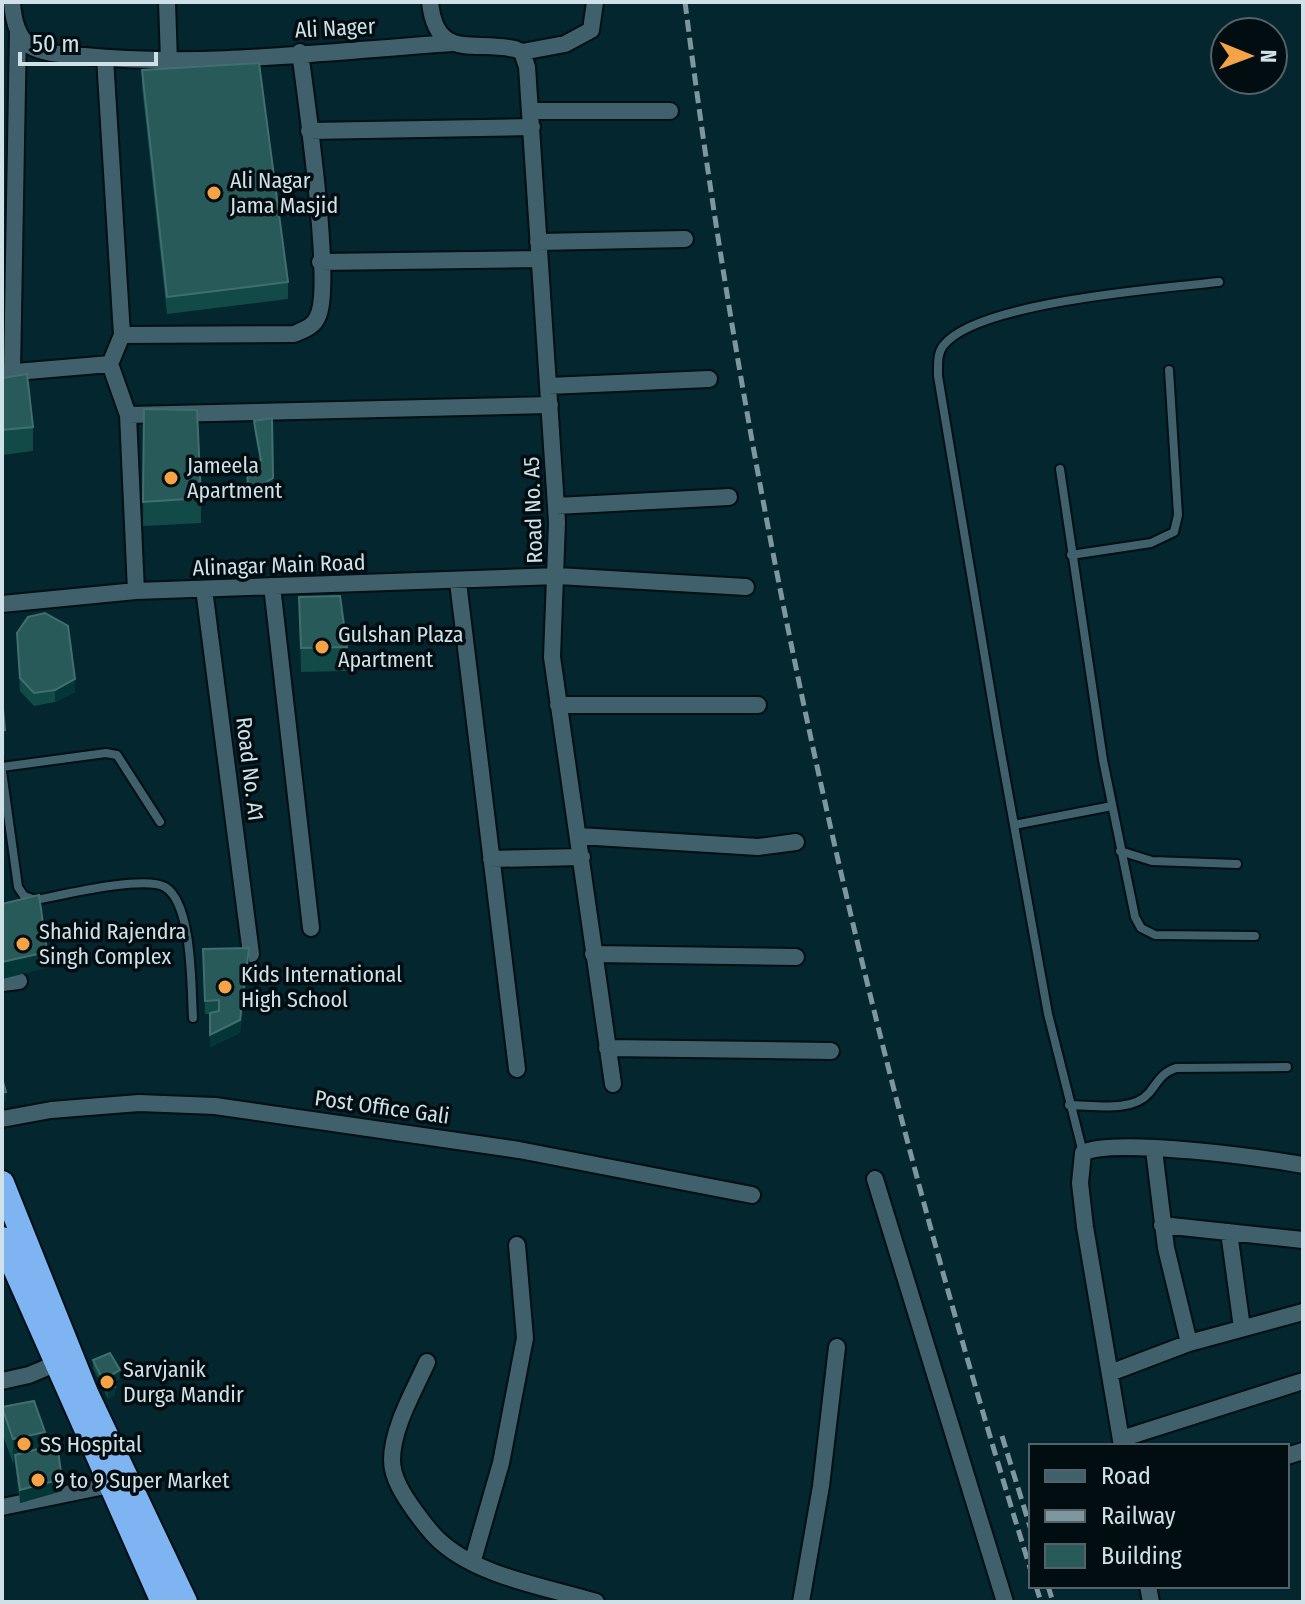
<svg xmlns="http://www.w3.org/2000/svg" width="1305" height="1604" viewBox="0 0 1305 1604" font-family="'Fira Sans Condensed',sans-serif">
<style>
.lines{fill:none;stroke-linecap:round;stroke-linejoin:round}
.lane-casing{stroke:#000e15;stroke-width:12}
.street-casing{stroke:#000e15;stroke-width:20}
.highway-casing{stroke:#000e15;stroke-width:28}
.lane{stroke:#40606b;stroke-width:8}
.street{stroke:#40606b;stroke-width:16}
.highway{stroke:#7db4f1;stroke-width:24}
.rail{stroke:#7e969e;stroke-width:5;stroke-dasharray:12 6;stroke-linecap:butt}
.wall{fill:#124a48}
.shaded-wall{fill:#043537}
.building{fill:#275a59;stroke:#416f6f;stroke-width:2}
.poi-dot{fill:#f5a346;stroke:#020d11;stroke-width:3}
.labels{text-anchor:middle;dominant-baseline:central;stroke-width:7;stroke-linejoin:round;paint-order:stroke}
.street-label{font-size:22px;fill:#cfe0e7;stroke:#020d11}
.poi-label{font-size:22px;fill:#cfe0e7;stroke:#020d11;text-anchor:start}
</style>
<rect width="100%" height="100%" fill="#04262f"/>
<g class="lines">
<g class="lane-casing">
<path id="lane" d="M 1060,469 L 1103,760 L 1135,917 L 1141,928 L 1155,935 L 1255,936
M 1071,555 L 1151,543 L 1174,532 L 1178,515 L 1169,370
M 2,767 L 106,753 L 117,755 L 160,822
M 2,771 L 18,887 L 24,896 L 36,900 C 62,895 144,875 165,887 C 193,904 191,988 193,1018
M 1014,825 L 1112,806
M 1120,851 L 1152,861 L 1237,864
M 1069,1105 C 1093,1105 1132,1113 1149,1093 C 1158,1082 1161,1073 1176,1068 L 1287,1067
M 1083,1153 L 1048,1014 L 998,736 L 938,376 C 938,366 937,354 943,346 C 975,302 1164,288 1219,282"/>
</g>
<g class="street-casing">
<path id="street" d="M 12,2 C 13,17 17,37 30,46 C 45,55 67,54 84,56 C 205,68 331,51 453,43
M 167,2 L 169,61
M 430,2 C 436,61 473,40 515,49 L 522,52 L 527,67 L 557,522 L 552,657 L 613,1084
M 522,52 L 565,44 L 591,30 L 595,2
M 105,58 L 122,335 L 110,364 L 128,415 L 136,591
M 531,111 L 670,111
M 309,131 L 532,127
M 538,242 L 685,239
M 320,262 L 539,259
M 122,335 L 294,334 C 303,330 314,327 318,316 C 333,284 306,98 300,52
M 12,372 L 18,30
M 4,373 L 110,364
M 548,386 L 709,379
M 128,415 L 550,405
M 556,506 L 729,497
M 458,582 L 517,1069
M 272,586 L 311,928
M 204,589 L 251,954
M 2,604 L 136,591 L 558,576 L 746,587
M 558,705 L 758,705
M 579,836 L 758,847 L 796,842
M 491,859 L 582,857
M 593,954 L 796,957
M 2,983 L 19,981
M 607,1048 L 831,1051
M 2,1119 L 51,1110 L 139,1103 L 215,1106 L 519,1150 L 752,1195
M 1154,1150 L 1166,1248 L 1189,1343
M 875,1179 L 1005,1602
M 1162,1225 L 1303,1240
M 1229,1232 L 1242,1328
M 427,1362 C 414,1391 392,1428 392,1460 C 392,1478 404,1496 414,1510 C 422,1521 431,1534 442,1543 C 481,1577 547,1587 596,1602
M 1110,1373 L 1189,1343 L 1303,1312
M 2,1381 L 29,1375 L 55,1364
M 1121,1439 L 1303,1381
M 1122,1446 L 1085,1227 L 1080,1183 L 1083,1153 C 1110,1137 1266,1158 1303,1165
M 1287,1456 L 1303,1451
M 2,1507 L 110,1485
M 473,1560 L 501,1463 L 525,1338 L 517,1245
M 1148,1586 L 1151,1602
M 801,1602 L 821,1486 L 837,1347"/>
</g>
<g class="highway-casing">
<path id="highway" d="M 2,1183 L 86,1393 L 185,1602
M 2,1239 L 163,1602"/>
</g>
<use href="#lane" class="lane"/>
<use href="#street" class="street"/>
<use href="#highway" class="highway"/>
<path class="rail" d="M 685,2 C 752,535 871,1058 1031,1571
M 1002,1436 L 1031,1530
M 1036,1586 L 1041,1602
M 1048,1586 L 1053,1602"/>
</g>
<path class="wall" d="M 142,70 L 288,282 L 288,299 L 167,314 L 142,87 Z
M 2,378 L 33,427 L 33,451 L 2,455 Z
M 144,409 L 201,498 L 201,523 L 143,526 Z
M 254,421 L 273,486 L 248,502 L 247,462 L 260,460 L 254,430 Z
M 299,597 L 347,647 L 347,671 L 301,672 Z
M 17,633 L 75,692 L 55,702 L 34,706 L 20,691 Z
M 249,961 L 240,1033 L 210,1047 L 210,1014 L 205,1014 L 203,962 Z
M 93,1360 L 120,1379 L 113,1383 L 115,1395 L 108,1399 L 93,1368 Z
M 2,1407 L 45,1447 L 62,1491 L 20,1503 L 15,1463 L 13,1463 L 2,1433 Z"/>
<path class="shaded-wall" d="M 273,478 L 273,486 L 248,502 L 248,493 Z
M 75,679 L 75,692 L 55,702 L 55,690 Z
M 5,730 L 5,755 L 2,755 L 2,731 Z
M 249,948 L 249,961 L 240,1033 L 210,1047 L 210,1035 Z
M 47,952 L 47,968 L 2,979 L 2,962 Z
M 2,1034 L 4,1034 L 4,1051 L 2,1051 Z
M 6,1092 L 6,1101 L 2,1102 L 2,1093 Z
M 120,1370 L 120,1379 L 110,1384 L 110,1376 Z
M 115,1387 L 115,1395 L 108,1399 L 108,1390 Z
M 45,1432 L 45,1456 L 15,1455 L 15,1463 L 13,1463 L 13,1439 Z
M 62,1479 L 62,1491 L 20,1503 L 20,1490 Z"/>
<path class="building" d="M 259,63 L 288,282 L 167,297 L 142,70 Z
M 27,374 L 33,427 L 2,430 L 2,378 Z
M 144,409 L 197,410 L 201,498 L 143,502 Z
M 272,418 L 273,478 L 248,493 L 247,462 L 261,460 L 254,421 Z
M 340,596 L 347,647 L 301,648 L 299,597 Z
M 45,613 L 68,626 L 75,679 L 55,690 L 34,693 L 20,678 L 17,633 L 28,617 Z
M 2,698 L 5,730 L 2,731 Z
M 39,895 L 47,952 L 2,962 L 2,904 Z
M 249,948 L 240,1020 L 210,1035 L 210,1013 L 219,1011 L 219,1000 L 205,1001 L 203,949 Z
M 2,1078 L 6,1092 L 2,1093 Z
M 110,1353 L 120,1370 L 110,1376 L 115,1387 L 108,1390 L 93,1360 Z
M 34,1401 L 45,1432 L 13,1439 L 2,1407 Z
M 57,1444 L 62,1479 L 20,1490 L 15,1455 Z"/>
<g class="poi-dot">
<circle cx="214" cy="193" r="8"/>
<circle cx="171" cy="478" r="8"/>
<circle cx="322" cy="647" r="8"/>
<circle cx="23" cy="944" r="8"/>
<circle cx="225" cy="987" r="8"/>
<circle cx="107" cy="1382" r="8"/>
<circle cx="24" cy="1444" r="8"/>
<circle cx="38" cy="1480" r="8"/>
</g>
<g class="labels">
<g class="street-label">
<text transform="translate(335 28) rotate(-3)">Ali Nager</text>
<text transform="translate(533 510) rotate(-92)">Road No. A5</text>
<text transform="translate(279 565) rotate(-2)">Alinagar Main Road</text>
<text transform="translate(250 769) rotate(83)">Road No. A1</text>
<text transform="translate(382 1107) rotate(8)">Post Office Gali</text>
</g>
<g class="poi-label">
<text x="230" y="180">Ali Nagar<tspan x="230" dy="25">Jama Masjid</tspan></text>
<text x="187" y="465">Jameela<tspan x="187" dy="25">Apartment</tspan></text>
<text x="338" y="634">Gulshan Plaza<tspan x="338" dy="25">Apartment</tspan></text>
<text x="39" y="931">Shahid Rajendra<tspan x="39" dy="25">Singh Complex</tspan></text>
<text x="241" y="974">Kids International<tspan x="241" dy="25">High School</tspan></text>
<text x="123" y="1369">Sarvjanik<tspan x="123" dy="25">Durga Mandir</tspan></text>
<text x="40" y="1444">SS Hospital</text>
<text x="54" y="1480">9 to 9 Super Market</text>
</g>
</g>
<rect width="1305" height="1604" fill="none" stroke="#cfe0e7" stroke-width="8"/>
<rect x="1029" y="1444" width="260" height="144" fill="#020d11" stroke="#546167" stroke-width="2"/>
<rect x="1045" y="1470" width="40" height="12" fill="#40606b" stroke="#546167" stroke-width="2"/>
<text x="1101" y="1484" font-size="24" fill="#cfe0e7">Road</text>
<rect x="1045" y="1510" width="40" height="12" fill="#7e969e" stroke="#546167" stroke-width="2"/>
<text x="1101" y="1524" font-size="24" fill="#cfe0e7">Railway</text>
<rect x="1045" y="1544" width="40" height="24" fill="#275a59" stroke="#546167" stroke-width="2"/>
<text x="1101" y="1564" font-size="24" fill="#cfe0e7">Building</text>
<g transform="translate(1249 56) rotate(91)"><circle r="38" fill="#020d11" stroke="#546167" stroke-width="2"/>
<path d="M0-6L14 30L0 20L-14 30Z" fill="#f5a346"/>
<text y="-12" font-size="22" font-weight="bold" text-anchor="middle" fill="#cfe0e7">N</text>
</g>
<path d="M20 52v12h136v-12" fill="none" stroke="#cfe0e7" stroke-width="4"/>
<text x="32" y="52" font-size="24" fill="#cfe0e7" stroke="#020d11" stroke-width="6" paint-order="stroke">50 m</text>
</svg>
